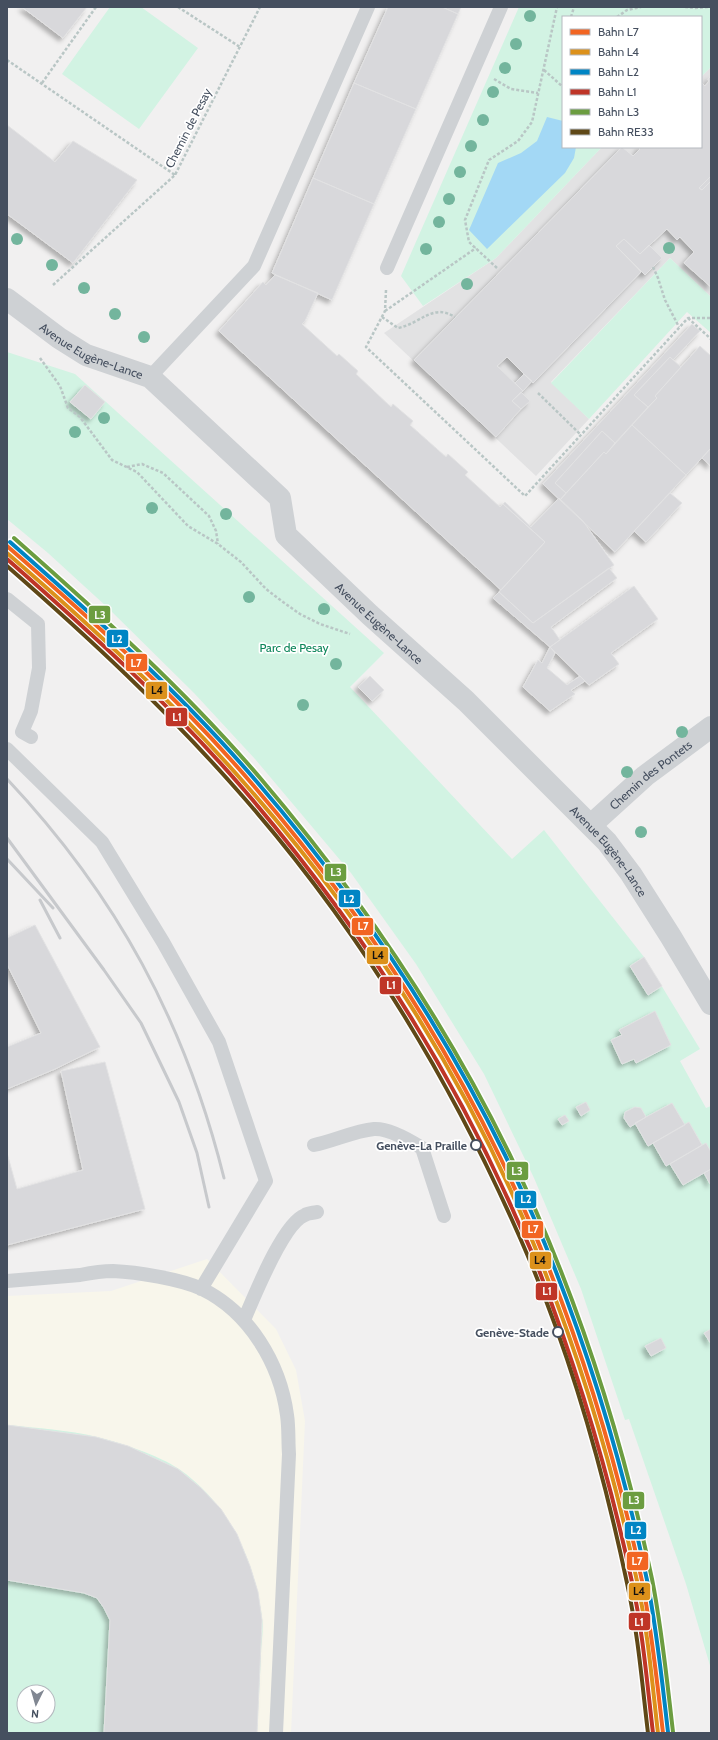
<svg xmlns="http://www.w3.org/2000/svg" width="718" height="1740" viewBox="0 0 718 1740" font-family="Cabin,sans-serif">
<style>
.commercial{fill:#f8f6eb;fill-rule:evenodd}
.education{fill:#e2e2e3}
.green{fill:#d2f3e3;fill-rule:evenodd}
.water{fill:#a3d8f5}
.building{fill:#d8d8db;stroke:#e2e2e3;filter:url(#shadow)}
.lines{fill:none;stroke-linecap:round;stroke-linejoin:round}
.path{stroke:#b9c6c5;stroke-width:2.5;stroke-dasharray:3 2;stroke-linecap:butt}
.service{stroke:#ced1d4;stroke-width:14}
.minor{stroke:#ced1d4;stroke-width:22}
.rail{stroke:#c7c9cc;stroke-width:3}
.rail-1-casing{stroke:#fff;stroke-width:7}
.rail-2-casing{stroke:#fff;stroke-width:7}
.rail-3-casing{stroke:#fff;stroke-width:7}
.rail-4-casing{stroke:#fff;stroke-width:7}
.rail-5-casing{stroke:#fff;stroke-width:7}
.rail-6-casing{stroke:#fff;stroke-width:7}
.rail-1{stroke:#f26522;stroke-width:4}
.rail-2{stroke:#dc911b;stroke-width:4}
.rail-3{stroke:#0085c4;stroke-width:4}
.rail-4{stroke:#bf3527;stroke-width:4}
.rail-5{stroke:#6c9d40;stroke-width:4}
.rail-6{stroke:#5f4817;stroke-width:4}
.tree{fill:#73b59d}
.stop-dot{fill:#fff;stroke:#454f5f;stroke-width:2}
.labels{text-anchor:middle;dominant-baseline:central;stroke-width:3.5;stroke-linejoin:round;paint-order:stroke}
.street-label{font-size:12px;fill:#454f5f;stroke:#fff}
.park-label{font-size:12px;fill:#0c8559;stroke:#fff}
.stop-label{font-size:12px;font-weight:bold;fill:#454f5f;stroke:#fff;text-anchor:end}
.line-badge{stroke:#fff;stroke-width:1.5}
.badge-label{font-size:11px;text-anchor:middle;font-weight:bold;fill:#fff}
.pale-badge-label{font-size:11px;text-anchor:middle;font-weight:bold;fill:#111}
</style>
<defs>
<filter id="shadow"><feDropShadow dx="-3.5" dy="3.5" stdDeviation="2" flood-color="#0004"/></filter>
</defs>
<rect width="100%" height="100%" fill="#f1f0f0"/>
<path class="commercial" d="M 207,1259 L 276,1329 L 296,1370 L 305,1421 L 291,1733 L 7,1733 L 7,1296 L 111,1291 ZM 24,1692 L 48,1692 L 48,1716 L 24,1716 Z"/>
<path class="education" d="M 711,67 L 711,297 L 670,258 L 551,382 L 589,419 L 536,476 L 384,333 L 496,258 L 602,147 L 701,147 L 701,75 L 702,76 Z"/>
<path class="green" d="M 110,7 L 141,7 L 198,48 L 139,129 L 62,74 Z
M 519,7 L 711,7 L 711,67 L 702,76 L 701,75 L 701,17 L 563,17 L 563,147 L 602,147 L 496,258 L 423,306 L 401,276 Z
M 670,258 L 711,297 L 711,333 L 687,312 L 589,419 L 551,383 Z
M 7,352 L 75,374 L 384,653 L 350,687 L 512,859 L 544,830 L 644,957 L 700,1049 L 680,1061 L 706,1108 L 711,1106 L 711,1669 L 686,1584 L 629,1419 L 625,1420 L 581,1289 L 534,1178 L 484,1074 L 416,964 L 351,873 L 255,759 L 194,693 L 107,607 L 48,553 L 7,519 Z
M 7,1425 C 37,1428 68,1430 97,1437 C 121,1443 158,1455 179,1469 C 228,1503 255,1560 262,1618 C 264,1630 261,1643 261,1654 C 260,1681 258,1707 257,1733 L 7,1733 ZM 24,1692 L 48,1692 L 48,1716 L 24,1716 Z"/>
<path class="water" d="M 547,117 L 563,121 L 563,147 L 576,147 L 574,158 L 565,173 L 487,249 L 469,230 L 498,163 L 521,153 L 537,141 Z"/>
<path class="building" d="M 22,7 L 87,7 L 63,38 Z
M 388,7 L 442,7 L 458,14 L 416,109 L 354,83 Z
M 442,7 L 461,7 L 458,14 Z
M 711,76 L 711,176 L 699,188 L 702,190 L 711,181 L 711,287 L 684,263 L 694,252 L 680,237 L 677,240 L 667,229 L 640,254 L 624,239 L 616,246 L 641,272 L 533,383 L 507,357 L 497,366 L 523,391 L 512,401 L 521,409 L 496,437 L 414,360 L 622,147 L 633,156 L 640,149 L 638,147 L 701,147 L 701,82 L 705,86 L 709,81 L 708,79 Z
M 354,83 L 416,109 L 374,204 L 313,178 Z
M 7,125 L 55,162 L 73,141 L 137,180 L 73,263 L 7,214 Z
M 711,176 L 711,181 L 702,190 L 699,188 Z
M 313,178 L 374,204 L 332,300 L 272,273 Z
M 624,239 L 640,254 L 649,245 L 662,258 L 645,275 L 616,246 Z
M 275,275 L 318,293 L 305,321 L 302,324 L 337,356 L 339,354 L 358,371 L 356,374 L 391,407 L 393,404 L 413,421 L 410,425 L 446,457 L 448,454 L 468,472 L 465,475 L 500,507 L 503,504 L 545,542 L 501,590 L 219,331 L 263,282 L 266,285 Z
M 692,324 L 700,331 L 673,360 L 670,357 L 634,395 L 648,407 L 615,443 L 602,431 L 555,483 L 566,493 L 560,500 L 543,484 Z
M 700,346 L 711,356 L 711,448 L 686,475 L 632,425 L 657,398 L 655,396 Z
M 670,357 L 681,367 L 655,396 L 657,398 L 648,407 L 634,395 Z
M 524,374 L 532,381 L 523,391 L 515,383 Z
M 85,385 L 105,402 L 91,419 L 70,402 Z
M 521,392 L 530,401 L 521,409 L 512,401 Z
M 632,425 L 686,475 L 615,552 L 560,500 L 604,452 L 606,454 Z
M 602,431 L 615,443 L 606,454 L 604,452 L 566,493 L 555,483 Z
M 711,448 L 711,466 L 702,458 Z
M 670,493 L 682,503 L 646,542 L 634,531 Z
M 559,498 L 583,521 L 614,565 L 533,623 L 499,592 L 545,542 L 503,504 L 505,502 L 531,527 Z
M 609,568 L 617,578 L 551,627 L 560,640 L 550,647 L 493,598 L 499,592 L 533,623 Z
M 634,586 L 658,619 L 611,653 L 619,664 L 589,685 L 550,647 Z
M 550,647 L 555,653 L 547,668 L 567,685 L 580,676 L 585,681 L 571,690 L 575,694 L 550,711 L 523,687 L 538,660 L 542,663 Z
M 370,676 L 384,690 L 372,701 L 358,687 Z
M 35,925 L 100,1047 L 55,1069 L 7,1089 L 7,1047 L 41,1033 L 7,964 L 7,938 Z
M 644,957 L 662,986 L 648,995 L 630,966 Z
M 655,1011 L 671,1045 L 636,1063 L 634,1059 L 622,1064 L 611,1040 L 622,1035 L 619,1030 Z
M 105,1062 L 145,1209 L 7,1245 L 7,1153 L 17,1189 L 83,1170 L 61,1071 Z
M 586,1102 L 590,1110 L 581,1116 L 576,1107 Z
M 672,1103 L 685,1125 L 648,1146 L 635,1123 Z
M 635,1107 L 641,1108 L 646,1117 L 630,1127 L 624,1118 L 625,1112 Z
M 565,1115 L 569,1121 L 562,1125 L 558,1119 Z
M 689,1122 L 702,1145 L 666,1166 L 653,1143 Z
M 706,1143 L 711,1152 L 711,1169 L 683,1185 L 670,1164 Z
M 711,1169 L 711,1184 L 710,1184 L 704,1173 Z
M 711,1329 L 711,1344 L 704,1333 Z
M 661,1338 L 666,1348 L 651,1356 L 645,1346 Z
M 7,1425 L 96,1437 L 128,1446 L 178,1469 L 201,1488 L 221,1509 L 237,1534 L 250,1566 L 258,1592 L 262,1620 L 257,1733 L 104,1733 L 110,1620 L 104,1608 L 97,1598 L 84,1593 L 7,1580 Z"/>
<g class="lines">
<path class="path" d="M 178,7 L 240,47
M 685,7 L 695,8 L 709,7
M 571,17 L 574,7
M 617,17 L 627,10 L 641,7
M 7,60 L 175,175
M 544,70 L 563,87
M 494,79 L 511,89 L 538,93
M 42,83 L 96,7
M 653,267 L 658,278 L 665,300 L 679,327
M 497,268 L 469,242 L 465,220 L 489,160 L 518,141 L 532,122 L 557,7
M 53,285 L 175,175 L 260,7
M 386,290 L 385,311 L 366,347 L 525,496 L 688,318 L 711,318
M 385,311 L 476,248
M 382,317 L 398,328 C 422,323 432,303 455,317
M 688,318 L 711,339
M 40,358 L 60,386 L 68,408 L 80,417 L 112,460 L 137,472 L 188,526 L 218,544 L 241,562 L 266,589 L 283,602 L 300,614 L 320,624 L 350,634
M 538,393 L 581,435
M 127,467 L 142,464 L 163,473 L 209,516 L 216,531 L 218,544"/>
<path class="service" d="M 387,268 L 501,7
M 150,377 L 254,266 L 368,7
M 7,599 L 38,624 L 39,668 L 31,711 L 22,732 L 31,737
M 7,749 L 102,842 L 163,942 L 219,1042 L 266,1181 L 201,1289
M 314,1145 C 334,1141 354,1131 374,1129 C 388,1128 411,1141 422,1148 L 444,1216
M 7,1281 C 31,1279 55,1277 80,1275 C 90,1273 102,1271 113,1271 C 136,1272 181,1279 202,1289 C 249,1312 280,1363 287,1415 C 289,1428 288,1441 289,1454 L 276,1733
M 244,1320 C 254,1297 283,1223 305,1215 C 308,1213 313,1213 317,1212"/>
<g class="minor">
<path id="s1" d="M 7,299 L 59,338 L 86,355 L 150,377 L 280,498 L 286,535 L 370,615 L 466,701 L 607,842 L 631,874 L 671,937 L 711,1004"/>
<path id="s2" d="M 591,825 L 645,776 L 711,727"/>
</g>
<path class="rail" d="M 7,779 C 117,896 185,1022 224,1178
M 7,838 L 104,970 L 141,1023 L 179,1102 L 197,1153 L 209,1207
M 7,859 L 53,908
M 40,900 L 60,938"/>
<g class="rail-1-casing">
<path id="rail-1" d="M 7,546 C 93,621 179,698 253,785 C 350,898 435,1023 500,1157 C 565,1291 611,1435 642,1581 C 652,1631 657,1682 663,1733"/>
</g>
<g class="rail-2-casing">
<path id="rail-2" d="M 7,553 C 91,626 173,701 246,785 C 368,924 474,1090 541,1262 C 583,1366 614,1472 637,1581 C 648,1631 652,1682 658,1733"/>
</g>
<g class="rail-3-casing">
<path id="rail-3" d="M 10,542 C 96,618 182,694 257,782 C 354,895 439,1020 505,1155 C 570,1289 616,1433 647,1580 C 657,1630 662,1681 668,1732"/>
</g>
<g class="rail-4-casing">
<path id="rail-4" d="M 7,559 C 90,632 173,707 245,791 C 353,917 444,1056 512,1208 C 520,1227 530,1246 537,1265 C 577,1368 609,1474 632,1582 C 643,1632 647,1683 653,1733"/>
</g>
<g class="rail-5-casing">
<path id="rail-5" d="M 14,538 C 100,614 186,691 261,779 C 358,893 443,1018 509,1153 C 575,1288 621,1432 652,1579 C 662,1629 667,1681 673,1732"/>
</g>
<g class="rail-6-casing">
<path id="rail-6" d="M 7,566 C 88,637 167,710 238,791 C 361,930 458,1091 530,1261 C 574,1365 604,1474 627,1583 C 638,1633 642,1683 648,1733"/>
</g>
<use href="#rail-1" class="rail-1"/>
<use href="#rail-2" class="rail-2"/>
<use href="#rail-3" class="rail-3"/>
<use href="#rail-4" class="rail-4"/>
<use href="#rail-5" class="rail-5"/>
<use href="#rail-6" class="rail-6"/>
</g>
<g class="tree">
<circle cx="530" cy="16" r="6"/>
<circle cx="516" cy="44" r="6"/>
<circle cx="505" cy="68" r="6"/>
<circle cx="493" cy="92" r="6"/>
<circle cx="483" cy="120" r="6"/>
<circle cx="471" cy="146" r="6"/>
<circle cx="460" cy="172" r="6"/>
<circle cx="449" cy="199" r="6"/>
<circle cx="439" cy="222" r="6"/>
<circle cx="17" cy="239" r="6"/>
<circle cx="669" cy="248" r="6"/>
<circle cx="426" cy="249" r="6"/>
<circle cx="52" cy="265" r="6"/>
<circle cx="467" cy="284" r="6"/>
<circle cx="84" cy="288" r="6"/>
<circle cx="115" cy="314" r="6"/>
<circle cx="144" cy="337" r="6"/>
<circle cx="104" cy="418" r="6"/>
<circle cx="75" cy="432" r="6"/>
<circle cx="152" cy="508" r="6"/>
<circle cx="226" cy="514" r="6"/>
<circle cx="249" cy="597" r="6"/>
<circle cx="324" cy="609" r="6"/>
<circle cx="336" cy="664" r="6"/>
<circle cx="303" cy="705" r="6"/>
<circle cx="682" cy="732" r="6"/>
<circle cx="627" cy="772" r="6"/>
<circle cx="641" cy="832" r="6"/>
</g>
<g class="stop-dot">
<circle cx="476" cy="1145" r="5"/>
<circle cx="558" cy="1332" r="5"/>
</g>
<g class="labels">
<g class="street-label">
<text transform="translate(188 128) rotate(-63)">Chemin de Pesay</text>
<text stroke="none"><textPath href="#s1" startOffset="100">Avenue Eugène-Lance</textPath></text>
<text stroke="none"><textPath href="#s1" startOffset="508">Avenue Eugène-Lance</textPath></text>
<text stroke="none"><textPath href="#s2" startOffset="78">Chemin des Pontets</textPath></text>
<text stroke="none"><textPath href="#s1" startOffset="832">Avenue Eugène-Lance</textPath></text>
</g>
<g class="park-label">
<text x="294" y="647">Parc de Pesay</text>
</g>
<g class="stop-label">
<text x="467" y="1145">Genève-La Praille</text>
<text x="549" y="1332">Genève-Stade</text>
</g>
</g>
<g class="line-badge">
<rect x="88" y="605" width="23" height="19" rx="4" fill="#6c9d40"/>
<rect x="106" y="629" width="23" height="19" rx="4" fill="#0085c4"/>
<rect x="125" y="653" width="23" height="19" rx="4" fill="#f26522"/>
<rect x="145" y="681" width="23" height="19" rx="4" fill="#dc911b"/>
<rect x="165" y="707" width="23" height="20" rx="4" fill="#bf3527"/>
<rect x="324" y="863" width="23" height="19" rx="4" fill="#6c9d40"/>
<rect x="338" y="889" width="23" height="19" rx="4" fill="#0085c4"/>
<rect x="351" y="917" width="23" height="19" rx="4" fill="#f26522"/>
<rect x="366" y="946" width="23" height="19" rx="4" fill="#dc911b"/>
<rect x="379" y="976" width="23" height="19" rx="4" fill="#bf3527"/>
<rect x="506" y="1161" width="23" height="20" rx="4" fill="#6c9d40"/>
<rect x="514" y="1190" width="23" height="19" rx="4" fill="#0085c4"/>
<rect x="521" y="1220" width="23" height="19" rx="4" fill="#f26522"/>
<rect x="529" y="1251" width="23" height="19" rx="4" fill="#dc911b"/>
<rect x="535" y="1282" width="23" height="19" rx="4" fill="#bf3527"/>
<rect x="622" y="1491" width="23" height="19" rx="4" fill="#6c9d40"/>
<rect x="624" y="1521" width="23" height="19" rx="4" fill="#0085c4"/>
<rect x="626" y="1551" width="23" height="20" rx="4" fill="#f26522"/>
<rect x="628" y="1582" width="23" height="19" rx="4" fill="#dc911b"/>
<rect x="628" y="1612" width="23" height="19" rx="4" fill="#bf3527"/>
</g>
<g class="badge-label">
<text x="100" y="619">L3</text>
<text x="117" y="643">L2</text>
<text x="136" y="667">L7</text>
<text x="177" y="721">L1</text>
<text x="336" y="876">L3</text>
<text x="349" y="903">L2</text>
<text x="363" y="930">L7</text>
<text x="391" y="989">L1</text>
<text x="517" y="1175">L3</text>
<text x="526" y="1203">L2</text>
<text x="533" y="1233">L7</text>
<text x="547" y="1295">L1</text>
<text x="634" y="1504">L3</text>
<text x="636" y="1534">L2</text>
<text x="637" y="1565">L7</text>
<text x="639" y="1626">L1</text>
</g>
<g class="pale-badge-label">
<text x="157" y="694">L4</text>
<text x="378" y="959">L4</text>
<text x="540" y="1264">L4</text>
<text x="639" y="1595">L4</text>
</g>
<rect width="718" height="1740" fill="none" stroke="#454f5f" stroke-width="16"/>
<rect x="562" y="16" width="140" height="132" fill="#ffffff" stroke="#b5b9bf"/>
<rect x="570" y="29" width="20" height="6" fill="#f26522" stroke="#b5b9bf"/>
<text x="598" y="36" font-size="12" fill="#454f5f">Bahn L7</text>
<rect x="570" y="49" width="20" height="6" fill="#dc911b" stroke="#b5b9bf"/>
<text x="598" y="56" font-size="12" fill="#454f5f">Bahn L4</text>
<rect x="570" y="69" width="20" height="6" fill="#0085c4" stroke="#b5b9bf"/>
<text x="598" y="76" font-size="12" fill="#454f5f">Bahn L2</text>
<rect x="570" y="89" width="20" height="6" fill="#bf3527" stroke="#b5b9bf"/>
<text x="598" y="96" font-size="12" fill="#454f5f">Bahn L1</text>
<rect x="570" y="109" width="20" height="6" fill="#6c9d40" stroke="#b5b9bf"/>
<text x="598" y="116" font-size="12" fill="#454f5f">Bahn L3</text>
<rect x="570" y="129" width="20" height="6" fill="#5f4817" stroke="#b5b9bf"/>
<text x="598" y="136" font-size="12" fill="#454f5f">Bahn RE33</text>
<g transform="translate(36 1704) rotate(185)"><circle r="19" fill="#ffffff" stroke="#b5b9bf"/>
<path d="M0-3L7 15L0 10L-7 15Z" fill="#818792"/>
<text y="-6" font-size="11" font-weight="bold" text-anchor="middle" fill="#454f5f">N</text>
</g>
</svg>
